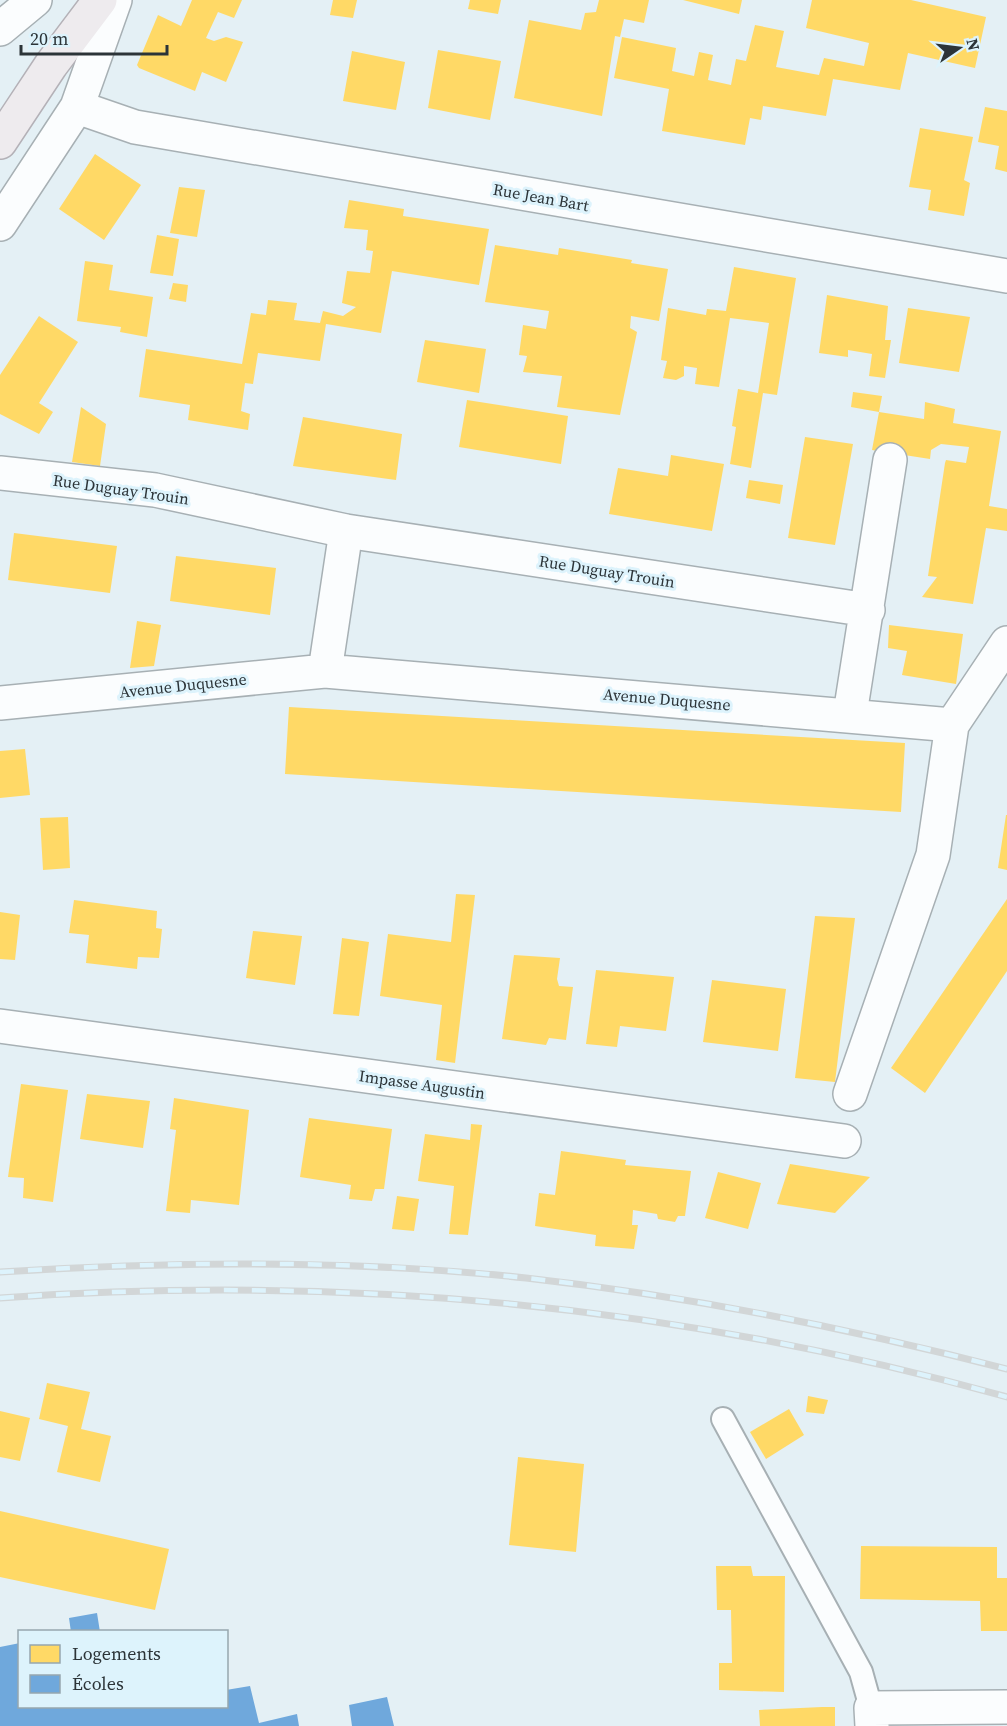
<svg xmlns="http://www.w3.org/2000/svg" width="1007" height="1726" viewBox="0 0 1007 1726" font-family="'Source Serif 4',serif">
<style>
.homes{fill:#ffd966}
.schools{fill:#6fa8dc}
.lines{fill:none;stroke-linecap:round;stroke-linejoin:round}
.service-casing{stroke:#a7b0b4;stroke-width:26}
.minor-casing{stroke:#a7b0b4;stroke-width:36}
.primary-casing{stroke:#b4b1b7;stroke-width:36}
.service{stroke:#fbfdfe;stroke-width:22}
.minor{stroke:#fbfdfe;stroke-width:33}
.primary{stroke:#eeebee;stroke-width:33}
.rail-casing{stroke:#d2d6d7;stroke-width:7}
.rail{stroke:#ddf3fc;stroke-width:4.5;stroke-dasharray:14;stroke-linecap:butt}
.labels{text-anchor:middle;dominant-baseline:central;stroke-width:6;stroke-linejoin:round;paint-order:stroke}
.street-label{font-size:16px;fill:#2c3438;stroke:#ddf3fc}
</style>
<rect width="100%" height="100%" fill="#e4f0f5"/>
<path class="homes" d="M 192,0 L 242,0 L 234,18 L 218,12 L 206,38 L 214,41 L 226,37 L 243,42 L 226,82 L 202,72 L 195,91 L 139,68 L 137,65 L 158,15 L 181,26 Z
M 333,0 L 357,0 L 353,18 L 330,15 Z
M 470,0 L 501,0 L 498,14 L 468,9 Z
M 599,0 L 649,0 L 644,23 L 624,19 L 620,37 L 615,36 L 602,116 L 514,98 L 529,20 L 581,30 L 585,13 L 596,12 Z
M 683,0 L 742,0 L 739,14 Z
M 812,0 L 911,0 L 986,17 L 975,68 L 908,53 L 900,90 L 833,79 L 826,116 L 763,106 L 761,120 L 750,118 L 745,145 L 662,131 L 669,89 L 614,78 L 622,37 L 676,48 L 672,71 L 694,76 L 699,52 L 713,55 L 708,80 L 731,85 L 736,59 L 746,61 L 755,25 L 784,31 L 776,67 L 819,75 L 824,58 L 864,66 L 869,43 L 806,28 Z
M 438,50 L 501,61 L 490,120 L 428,108 Z
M 352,51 L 405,62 L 396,110 L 343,101 Z
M 985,107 L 1007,111 L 1007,172 L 995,169 L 999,146 L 978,142 Z
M 920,128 L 973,137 L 964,180 L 970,183 L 964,216 L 928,210 L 931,190 L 909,187 Z
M 95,154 L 141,185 L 104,240 L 59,209 Z
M 179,187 L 205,190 L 197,237 L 170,233 Z
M 349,200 L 404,209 L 403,216 L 489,229 L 479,285 L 392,271 L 381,333 L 326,324 L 320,361 L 258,353 L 253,384 L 245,383 L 241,411 L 250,414 L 248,430 L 188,420 L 190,405 L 139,397 L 146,349 L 242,364 L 251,313 L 266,315 L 268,300 L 297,303 L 294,320 L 320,323 L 323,311 L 343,316 L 356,307 L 342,303 L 347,271 L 370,273 L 373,251 L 366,250 L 368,230 L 344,228 Z
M 157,235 L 179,239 L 173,276 L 150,273 Z
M 495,245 L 558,255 L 559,248 L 632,260 L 631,263 L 668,269 L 659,321 L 631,316 L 630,328 L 637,332 L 620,415 L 557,407 L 562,376 L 523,372 L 527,356 L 519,355 L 523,325 L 546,329 L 549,311 L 485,302 Z
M 85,261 L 113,265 L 109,290 L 153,297 L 147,337 L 120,332 L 121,327 L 77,321 Z
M 734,267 L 796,278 L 777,395 L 763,393 L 751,468 L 730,464 L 736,427 L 732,426 L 738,389 L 758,393 L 769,323 L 730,318 L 719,387 L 695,384 L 697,368 L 684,366 L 684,376 L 676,380 L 663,378 L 667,361 L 661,360 L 668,308 L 706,315 L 707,309 L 726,311 Z
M 173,283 L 188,285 L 186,302 L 169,299 Z
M 827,295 L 888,306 L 885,340 L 891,340 L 885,378 L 869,376 L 872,354 L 848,350 L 848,357 L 819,353 Z
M 908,308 L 970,317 L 959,372 L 899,363 Z
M 39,316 L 78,342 L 39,403 L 53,412 L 39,434 L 0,414 L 0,375 Z
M 425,340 L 486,349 L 479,393 L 417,382 Z
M 853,392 L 882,396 L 879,412 L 851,407 Z
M 467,400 L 568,416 L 561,464 L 459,447 Z
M 925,402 L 955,409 L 953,423 L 1001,431 L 989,506 L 1007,509 L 1007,531 L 986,528 L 973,604 L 922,597 L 937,577 L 928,576 L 945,463 L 946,460 L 966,463 L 969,447 L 941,444 L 931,450 L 930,459 L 872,450 L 879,412 L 924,419 Z
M 81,407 L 106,424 L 100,466 L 72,462 Z
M 303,417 L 402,434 L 396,480 L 293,466 Z
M 805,437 L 853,444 L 835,545 L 788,538 Z
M 671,455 L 724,464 L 712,531 L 609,514 L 618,468 L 668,476 Z
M 749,480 L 783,485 L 780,504 L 746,498 Z
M 14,533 L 117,546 L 110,593 L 8,580 Z
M 176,556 L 276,568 L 270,615 L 170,601 Z
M 137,621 L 161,625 L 154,666 L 130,668 Z
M 889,625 L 963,634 L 956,684 L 902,675 L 907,651 L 888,648 Z
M 289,707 L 905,743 L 901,812 L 285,774 Z
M 25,749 L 30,795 L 0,798 L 0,751 Z
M 1006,815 L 1007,815 L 1007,870 L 998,868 Z
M 68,817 L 70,868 L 43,870 L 40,818 Z
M 456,894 L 475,895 L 455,1063 L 436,1060 L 442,1005 L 380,996 L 388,934 L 451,942 Z
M 1007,899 L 1007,971 L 925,1093 L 891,1068 Z
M 74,900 L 157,911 L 156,928 L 162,929 L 159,958 L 138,957 L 137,969 L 86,963 L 89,935 L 69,933 Z
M 0,912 L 20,915 L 15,960 L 0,959 Z
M 815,916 L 855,918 L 835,1082 L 795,1078 Z
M 253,931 L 302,936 L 295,985 L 246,978 Z
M 342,938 L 369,942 L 359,1016 L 333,1014 Z
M 514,955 L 560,958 L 557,979 L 559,986 L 573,987 L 566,1040 L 549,1038 L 546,1045 L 502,1039 Z
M 596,970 L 674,977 L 666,1031 L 620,1026 L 617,1047 L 586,1044 Z
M 712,980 L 786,989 L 778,1051 L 703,1042 Z
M 21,1084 L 68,1090 L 53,1202 L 23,1198 L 24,1178 L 8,1177 Z
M 87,1094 L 150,1101 L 143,1148 L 80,1139 Z
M 174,1098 L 249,1110 L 239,1205 L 191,1200 L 190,1213 L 166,1211 L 176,1130 L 170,1129 Z
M 309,1118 L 392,1129 L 384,1189 L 375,1189 L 372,1201 L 349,1199 L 351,1185 L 300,1177 Z
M 471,1124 L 482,1125 L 468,1235 L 449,1234 L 454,1186 L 418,1181 L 425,1134 L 470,1140 Z
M 561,1151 L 626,1160 L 625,1165 L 691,1171 L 685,1216 L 678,1216 L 675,1222 L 658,1219 L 657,1214 L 633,1210 L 632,1225 L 638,1225 L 634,1249 L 595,1246 L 596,1235 L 535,1226 L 539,1193 L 555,1195 Z
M 790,1164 L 870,1177 L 835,1213 L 777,1204 Z
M 718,1172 L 761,1183 L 748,1229 L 705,1218 Z
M 397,1196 L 419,1199 L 414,1231 L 392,1229 Z
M 47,1383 L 90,1392 L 81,1429 L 111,1436 L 100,1482 L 57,1472 L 68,1426 L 39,1419 Z
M 808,1396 L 828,1400 L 824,1414 L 806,1412 Z
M 789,1409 L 804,1435 L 766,1459 L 750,1432 Z
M 0,1411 L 30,1418 L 20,1461 L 0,1457 Z
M 518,1457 L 584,1464 L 576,1552 L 509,1545 Z
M 0,1511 L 169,1549 L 155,1610 L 0,1577 Z
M 861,1546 L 997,1547 L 997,1578 L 1007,1578 L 1007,1631 L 981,1631 L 980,1601 L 860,1599 Z
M 716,1566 L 751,1566 L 753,1576 L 785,1576 L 784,1692 L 719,1690 L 719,1663 L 732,1663 L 731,1610 L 717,1610 Z
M 822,1707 L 835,1707 L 835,1726 L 760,1726 L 759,1710 Z"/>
<path class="schools" d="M 97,1613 L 100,1632 L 71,1632 L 69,1618 Z
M 20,1643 L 20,1706 L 226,1706 L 226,1690 L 250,1686 L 259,1723 L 297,1714 L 299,1726 L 0,1726 L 0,1647 Z
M 387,1697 L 394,1726 L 352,1726 L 349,1705 Z"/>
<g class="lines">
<g class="service-casing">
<path id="service" d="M 723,1419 L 861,1672 L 871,1708"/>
</g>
<g class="minor-casing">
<path id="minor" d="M 0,29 L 35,0
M 77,107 L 135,127 L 1007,276
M 0,224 L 77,107 L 115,0
M 0,473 L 155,490 L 346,531 L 868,610
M 325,671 L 346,531
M 0,703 L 325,671 L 952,725 L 933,855 L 850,1094
M 850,714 L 890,460
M 952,725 L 1007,643
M 0,1026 L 844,1141
M 872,1726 L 871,1708 L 1007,1707"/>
</g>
<g class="primary-casing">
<path id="primary" d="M 0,142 L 51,65 L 100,0"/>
</g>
<use href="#service" class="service"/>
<use href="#minor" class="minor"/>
<use href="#primary" class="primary"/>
<g class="rail-casing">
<path id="rail" d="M 0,1272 C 175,1261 351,1259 526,1278 C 689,1296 848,1328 1007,1369
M 0,1298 C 344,1274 674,1304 1007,1397"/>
</g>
<use href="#rail" class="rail"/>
</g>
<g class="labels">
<g class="street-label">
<text transform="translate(541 197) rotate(10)">Rue Jean Bart</text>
<text transform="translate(121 489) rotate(8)">Rue Duguay Trouin</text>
<text transform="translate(607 571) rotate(9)">Rue Duguay Trouin</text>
<text transform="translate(183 685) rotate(-6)">Avenue Duquesne</text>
<text transform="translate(667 699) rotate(5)">Avenue Duquesne</text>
<text transform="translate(422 1084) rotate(8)">Impasse Augustin</text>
</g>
</g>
<rect x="18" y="1630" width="210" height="78" fill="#ddf3fc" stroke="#96a7ae" stroke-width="1.5"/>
<rect x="30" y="1645" width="30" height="18" fill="#ffd966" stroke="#96a7ae" stroke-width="1.5"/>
<text x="72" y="1660" font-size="18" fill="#2c3438">Logements</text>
<rect x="30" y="1675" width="30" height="18" fill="#6fa8dc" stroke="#96a7ae" stroke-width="1.5"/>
<text x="72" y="1690" font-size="18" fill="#2c3438">Écoles</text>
<g transform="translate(959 48) rotate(76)" stroke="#ddf3fc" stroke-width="4.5" paint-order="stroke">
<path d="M0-4.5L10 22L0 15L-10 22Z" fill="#2c3438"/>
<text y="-9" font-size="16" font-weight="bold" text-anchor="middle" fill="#2c3438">N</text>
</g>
<path d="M21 45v9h146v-9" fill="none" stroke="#2c3438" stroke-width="3"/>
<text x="30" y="45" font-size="18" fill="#2c3438" stroke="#ddf3fc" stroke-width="4.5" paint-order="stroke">20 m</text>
</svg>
